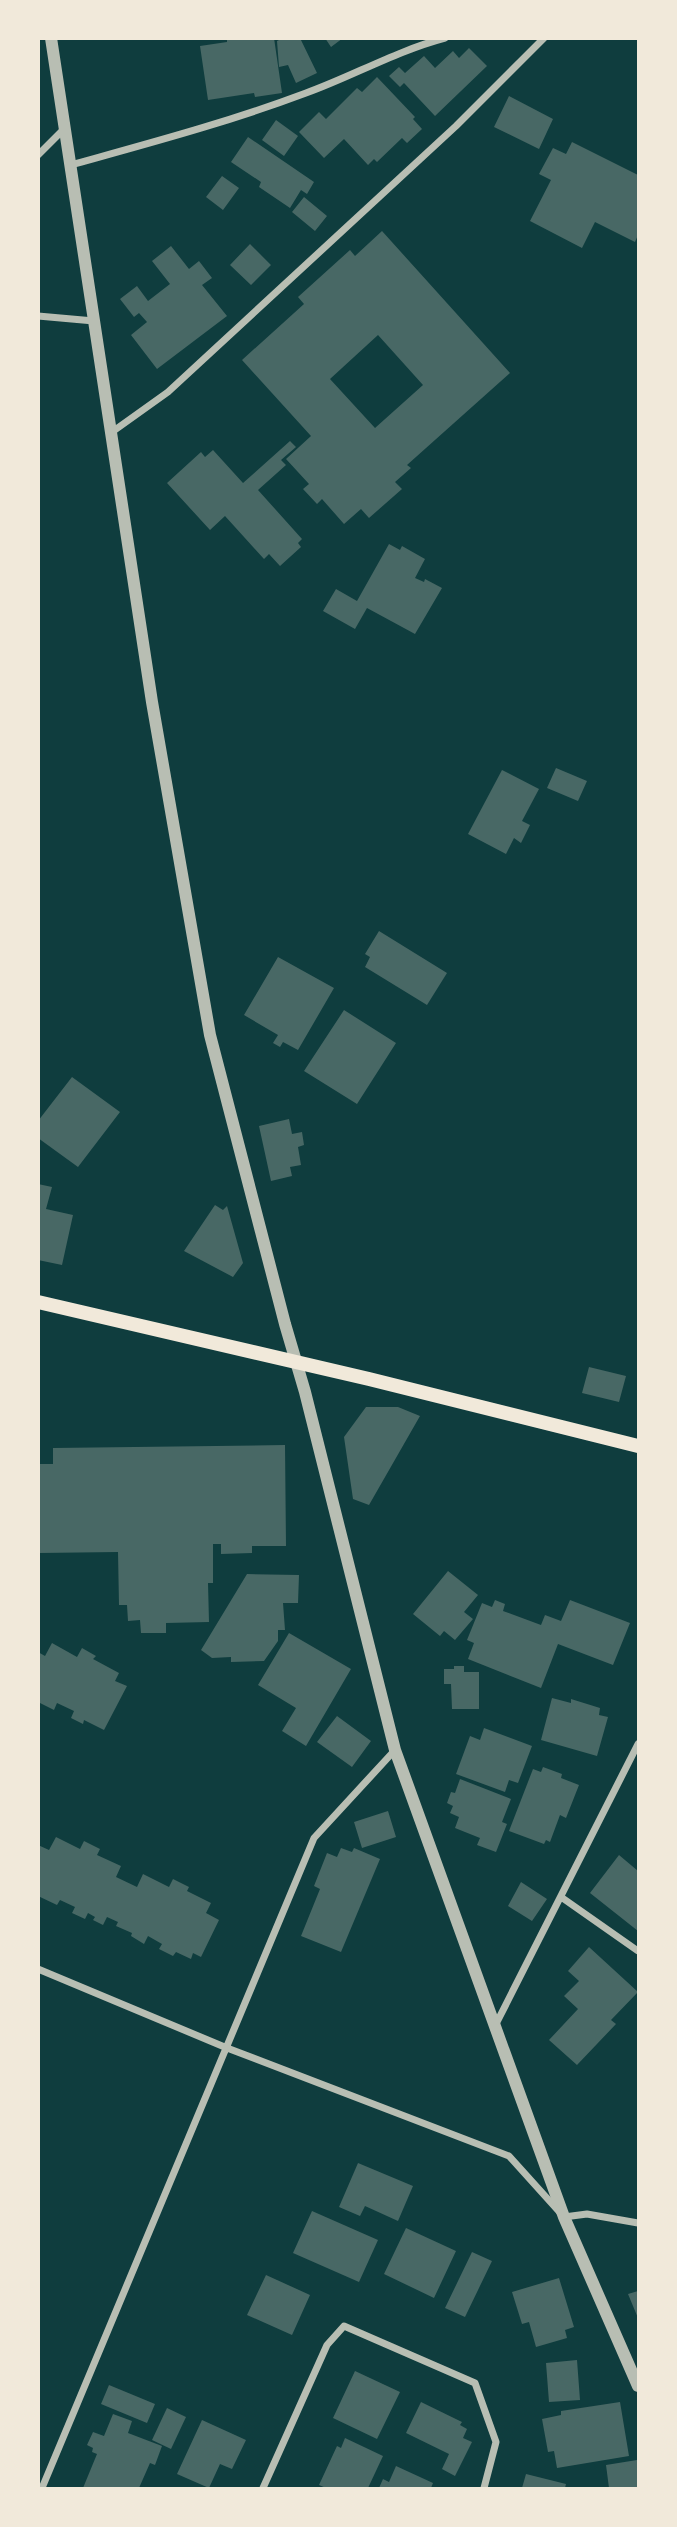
<svg xmlns="http://www.w3.org/2000/svg" width="677" height="2527" viewBox="0 0 677 2527" font-family="'Archivo Narrow',sans-serif">
<style>
.building{fill:#486865;fill-rule:evenodd}
.lines{fill:none;stroke-linecap:round;stroke-linejoin:round}
.minor{stroke:#b8beb3;stroke-width:7}
.tertiary{stroke:#b8beb3;stroke-width:12}
.secondary{stroke:#f1e9da;stroke-width:14}
</style>
<rect width="100%" height="100%" fill="#0f3d3e"/>
<path class="building" d="M 227,38 L 274,38 L 282,93 L 255,97 L 254,93 L 208,100 L 200,46 L 227,42 Z
M 283,38 L 300,38 L 317,73 L 296,83 L 288,65 L 279,67 L 277,41 Z
M 325,38 L 343,38 L 331,47 Z
M 469,48 L 487,66 L 435,116 L 404,83 L 400,87 L 389,76 L 399,67 L 405,73 L 424,56 L 435,68 L 453,51 L 459,58 Z
M 377,77 L 415,117 L 413,119 L 422,129 L 407,143 L 402,138 L 377,162 L 374,159 L 368,165 L 344,139 L 324,158 L 299,132 L 319,112 L 326,119 L 357,88 L 362,92 Z
M 509,96 L 553,119 L 539,149 L 494,127 Z
M 276,120 L 298,136 L 284,156 L 262,140 Z
M 248,137 L 314,182 L 307,194 L 301,190 L 290,208 L 259,187 L 261,182 L 231,162 Z
M 572,142 L 638,175 L 638,235 L 635,242 L 595,222 L 582,248 L 530,221 L 551,180 L 539,174 L 553,148 L 566,154 Z
M 222,176 L 239,188 L 223,210 L 206,197 Z
M 304,197 L 327,216 L 315,231 L 292,212 Z
M 382,231 L 510,373 L 407,465 L 411,468 L 395,482 L 402,489 L 369,518 L 361,509 L 344,524 L 322,499 L 317,504 L 303,489 L 309,484 L 286,459 L 311,436 L 242,360 L 304,304 L 298,297 L 350,250 L 355,256 ZM 378,335 L 423,385 L 375,428 L 330,379 Z
M 250,244 L 271,265 L 251,285 L 230,265 Z
M 171,246 L 189,269 L 199,261 L 212,278 L 202,285 L 227,316 L 157,369 L 131,335 L 147,322 L 139,313 L 134,317 L 120,299 L 137,286 L 148,301 L 170,284 L 152,261 Z
M 290,441 L 296,447 L 281,460 L 286,465 L 258,490 L 302,539 L 298,543 L 301,547 L 280,566 L 269,554 L 264,559 L 225,516 L 210,530 L 167,483 L 201,452 L 205,457 L 213,450 L 243,483 Z
M 389,544 L 400,550 L 402,546 L 425,559 L 415,578 L 424,582 L 425,579 L 442,588 L 415,634 L 367,608 L 355,629 L 323,611 L 336,589 L 357,601 Z
M 556,768 L 587,781 L 578,801 L 547,788 Z
M 502,770 L 539,789 L 522,821 L 530,825 L 521,843 L 514,838 L 506,854 L 468,834 Z
M 379,931 L 447,973 L 427,1005 L 365,967 L 370,957 L 365,954 Z
M 278,957 L 334,988 L 298,1050 L 283,1042 L 280,1047 L 273,1043 L 278,1035 L 244,1015 Z
M 344,1010 L 396,1043 L 357,1104 L 304,1071 Z
M 72,1077 L 120,1112 L 78,1167 L 38,1138 L 38,1121 Z
M 289,1119 L 292,1134 L 302,1132 L 304,1145 L 298,1147 L 301,1165 L 290,1167 L 292,1176 L 271,1181 L 259,1126 Z
M 38,1184 L 52,1187 L 46,1209 L 73,1215 L 62,1265 L 38,1260 Z
M 215,1205 L 223,1210 L 227,1206 L 243,1263 L 233,1277 L 184,1251 Z
M 589,1367 L 626,1376 L 619,1402 L 582,1393 Z
M 366,1407 L 398,1407 L 420,1416 L 369,1505 L 353,1499 L 344,1437 Z
M 285,1445 L 286,1546 L 252,1546 L 252,1553 L 221,1554 L 221,1544 L 213,1544 L 213,1583 L 208,1583 L 209,1622 L 166,1623 L 166,1633 L 141,1633 L 140,1620 L 128,1621 L 127,1605 L 119,1605 L 118,1552 L 39,1553 L 38,1464 L 53,1464 L 53,1448 Z
M 448,1571 L 478,1595 L 464,1612 L 473,1619 L 455,1640 L 444,1631 L 440,1636 L 413,1614 Z
M 247,1574 L 299,1575 L 298,1603 L 283,1603 L 285,1630 L 278,1630 L 278,1641 L 264,1661 L 231,1662 L 231,1657 L 212,1658 L 201,1650 Z
M 495,1600 L 505,1604 L 503,1611 L 541,1625 L 545,1615 L 561,1621 L 570,1600 L 630,1623 L 613,1665 L 558,1644 L 541,1688 L 468,1659 L 474,1643 L 467,1640 L 482,1603 L 492,1607 Z
M 289,1633 L 351,1669 L 306,1746 L 282,1731 L 296,1708 L 258,1685 Z
M 52,1643 L 77,1657 L 82,1648 L 96,1656 L 93,1659 L 119,1673 L 115,1681 L 127,1686 L 104,1730 L 84,1720 L 83,1724 L 71,1718 L 74,1711 L 57,1703 L 54,1710 L 38,1702 L 38,1652 L 45,1656 Z
M 454,1666 L 464,1666 L 464,1672 L 479,1672 L 479,1709 L 452,1709 L 451,1684 L 444,1684 L 444,1669 L 454,1669 Z
M 552,1698 L 571,1703 L 571,1699 L 600,1708 L 599,1715 L 608,1717 L 597,1756 L 541,1740 Z
M 337,1716 L 371,1741 L 352,1767 L 317,1742 Z
M 484,1728 L 532,1746 L 518,1783 L 509,1780 L 505,1792 L 456,1774 L 470,1736 L 480,1740 Z
M 543,1767 L 562,1774 L 561,1778 L 579,1785 L 566,1818 L 560,1815 L 550,1842 L 546,1840 L 544,1844 L 509,1831 L 533,1769 L 541,1772 Z
M 460,1779 L 511,1799 L 502,1822 L 507,1824 L 496,1852 L 477,1845 L 480,1838 L 455,1828 L 459,1817 L 450,1813 L 453,1806 L 447,1803 L 451,1792 L 455,1793 Z
M 388,1811 L 396,1837 L 362,1848 L 354,1822 Z
M 56,1837 L 80,1849 L 84,1841 L 100,1849 L 97,1855 L 121,1866 L 116,1877 L 137,1887 L 143,1874 L 169,1887 L 173,1879 L 189,1887 L 187,1891 L 211,1903 L 206,1913 L 219,1920 L 201,1957 L 193,1953 L 191,1959 L 176,1952 L 173,1956 L 159,1949 L 162,1944 L 148,1936 L 144,1944 L 131,1936 L 132,1933 L 116,1926 L 118,1922 L 107,1917 L 103,1925 L 93,1920 L 95,1917 L 88,1913 L 85,1919 L 72,1913 L 75,1907 L 60,1900 L 57,1905 L 38,1896 L 38,1845 L 49,1850 Z
M 341,1848 L 352,1852 L 354,1848 L 380,1859 L 341,1952 L 301,1936 L 320,1889 L 314,1886 L 327,1853 L 337,1857 Z
M 619,1855 L 638,1871 L 638,1931 L 590,1893 Z
M 521,1882 L 547,1899 L 532,1921 L 508,1906 Z
M 589,1947 L 638,1992 L 611,2020 L 616,2024 L 577,2065 L 549,2040 L 578,2009 L 564,1996 L 579,1981 L 568,1971 Z
M 358,2163 L 413,2186 L 398,2221 L 365,2206 L 360,2216 L 339,2207 Z
M 312,2211 L 378,2240 L 359,2282 L 293,2253 Z
M 406,2228 L 456,2251 L 434,2298 L 384,2274 Z
M 472,2252 L 492,2261 L 465,2317 L 445,2308 Z
M 266,2275 L 310,2295 L 292,2335 L 247,2315 Z
M 559,2278 L 574,2327 L 565,2330 L 567,2338 L 536,2347 L 529,2322 L 522,2324 L 512,2292 Z
M 638,2291 L 638,2318 L 628,2294 Z
M 577,2360 L 580,2400 L 549,2402 L 546,2363 Z
M 355,2371 L 400,2392 L 377,2439 L 333,2418 Z
M 109,2385 L 155,2404 L 147,2423 L 101,2404 Z
M 421,2402 L 462,2422 L 460,2425 L 467,2429 L 463,2438 L 472,2442 L 455,2476 L 442,2469 L 449,2454 L 406,2433 Z
M 620,2402 L 629,2456 L 557,2468 L 554,2451 L 548,2452 L 542,2419 L 561,2415 L 561,2411 Z
M 167,2408 L 186,2417 L 171,2449 L 152,2440 Z
M 113,2414 L 132,2421 L 128,2433 L 162,2446 L 155,2465 L 150,2463 L 139,2488 L 83,2488 L 97,2454 L 92,2452 L 93,2448 L 87,2445 L 93,2432 L 104,2436 Z
M 202,2420 L 246,2440 L 232,2469 L 220,2464 L 209,2488 L 177,2474 Z
M 345,2438 L 383,2456 L 368,2488 L 326,2488 L 319,2485 L 337,2446 L 341,2448 Z
M 637,2460 L 638,2488 L 609,2488 L 606,2465 Z
M 396,2466 L 433,2483 L 431,2488 L 379,2488 L 383,2479 L 389,2482 Z
M 526,2474 L 566,2484 L 565,2488 L 522,2488 Z"/>
<g class="lines">
<path class="minor" d="M 38,155 L 65,128
M 71,165 C 150,143 229,122 306,93 C 353,76 396,51 445,38
M 38,316 L 94,321
M 112,432 L 168,392 L 456,126 L 544,38
M 561,1897 L 638,1951
M 38,1969 L 227,2048 L 509,2156 L 564,2217 L 587,2214 L 638,2223
M 496,2024 L 638,1744
M 42,2488 L 314,1838 L 395,1750
M 263,2488 L 327,2345 L 344,2326 L 475,2383 L 496,2442 L 484,2488"/>
<path class="tertiary" d="M 51,38 L 152,702 L 210,1035 L 285,1324 L 305,1392 L 395,1750 L 564,2217 L 638,2386"/>
<path class="secondary" d="M 38,1302 L 369,1379 L 638,1446"/>
</g>
<rect width="677" height="2527" fill="none" stroke="#f1e9da" stroke-width="80"/>
</svg>
